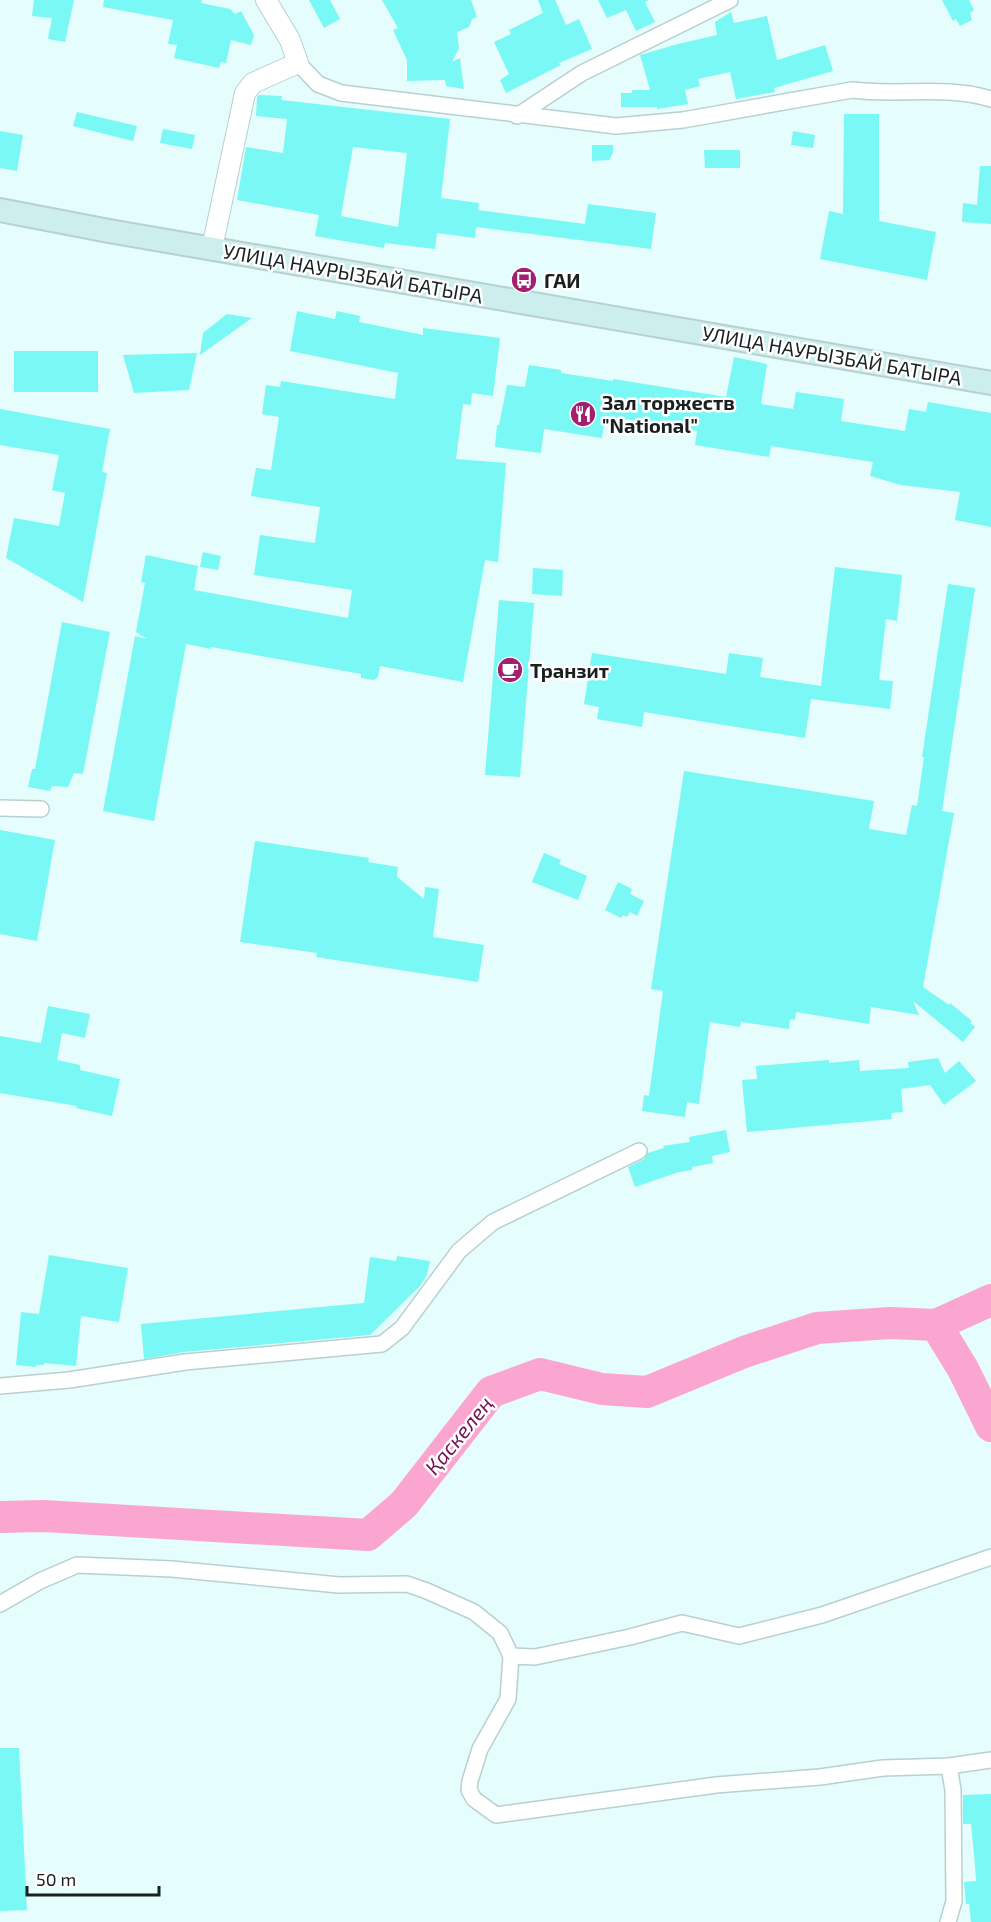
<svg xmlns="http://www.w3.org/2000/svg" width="991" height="1922" viewBox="0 0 991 1922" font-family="'Exo 2',sans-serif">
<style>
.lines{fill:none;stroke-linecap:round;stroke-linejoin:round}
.river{stroke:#fba6d1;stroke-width:32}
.building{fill:#79f8f5;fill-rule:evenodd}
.minor-casing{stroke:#b8d0cf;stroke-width:18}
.tertiary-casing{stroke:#b8d0cf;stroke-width:22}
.secondary-casing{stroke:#b8d0cf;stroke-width:26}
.minor{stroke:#fff;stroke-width:15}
.tertiary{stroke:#fff;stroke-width:20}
.secondary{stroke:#ccefee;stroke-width:22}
.labels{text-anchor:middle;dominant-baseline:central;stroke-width:5;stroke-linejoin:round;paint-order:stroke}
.street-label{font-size:20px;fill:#182120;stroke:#fff}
.poi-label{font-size:20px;font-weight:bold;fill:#182120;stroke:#fff;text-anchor:start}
.water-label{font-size:21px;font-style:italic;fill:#74124f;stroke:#fff}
</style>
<rect width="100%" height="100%" fill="#e5fdfc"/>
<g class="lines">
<path class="river" d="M 936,1325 L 963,1369 L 991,1426
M 0,1517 L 44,1516 L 368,1535 L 404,1504 L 491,1392 L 540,1374 L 602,1389 L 647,1392 L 744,1352 L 817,1328 L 890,1323 L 936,1325 L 991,1300"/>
</g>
<path class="building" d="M 34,0 L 74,0 L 65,42 L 48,39 L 52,18 L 32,16 Z
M 104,0 L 202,0 L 201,3 L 230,9 L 235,14 L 241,11 L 254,35 L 251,45 L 231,40 L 226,63 L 221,62 L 219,68 L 174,58 L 177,45 L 168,44 L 173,20 L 103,7 Z
M 309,0 L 330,0 L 340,19 L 324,28 Z
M 382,0 L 471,0 L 477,17 L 472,19 L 469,27 L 457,32 L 459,48 L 452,62 L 460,58 L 464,89 L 446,86 L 445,80 L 407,81 L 407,60 L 393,30 L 398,28 Z
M 538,0 L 555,0 L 566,25 L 579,19 L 592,49 L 559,63 L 561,65 L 506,93 L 500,80 L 509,74 L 494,42 L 511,34 L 509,30 L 543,13 Z
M 598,0 L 649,0 L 645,2 L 655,22 L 636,31 L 626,10 L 607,18 Z
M 942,0 L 969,0 L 974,10 L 970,13 L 972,20 L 960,26 L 956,19 L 953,21 Z
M 731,12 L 734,23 L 767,16 L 777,60 L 825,45 L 833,71 L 774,88 L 775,92 L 736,99 L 730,72 L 698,79 L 700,86 L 685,90 L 688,104 L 657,109 L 657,107 L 621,107 L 621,93 L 632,93 L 632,90 L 650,90 L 640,55 L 678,44 L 717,35 L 715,22 Z
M 259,95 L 282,96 L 281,100 L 450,119 L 441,198 L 479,203 L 478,210 L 585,224 L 588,204 L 656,213 L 651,249 L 476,227 L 475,238 L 437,233 L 435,249 L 385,243 L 384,248 L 315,236 L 319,215 L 237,200 L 246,147 L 283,153 L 287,119 L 256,116 L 257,97 ZM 353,147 L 407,153 L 398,227 L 341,216 Z
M 77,112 L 137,126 L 133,141 L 73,126 Z
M 844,114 L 879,114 L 879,221 L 936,232 L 927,280 L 820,259 L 829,211 L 843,214 Z
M 163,129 L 195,135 L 192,149 L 160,143 Z
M 0,131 L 23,135 L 17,171 L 0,168 Z
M 793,131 L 815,135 L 813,148 L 791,145 Z
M 592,145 L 613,145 L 613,153 L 609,160 L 592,161 Z
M 704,150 L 740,150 L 740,168 L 705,168 Z
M 980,166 L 991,166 L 991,224 L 962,222 L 963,203 L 977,205 Z
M 297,311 L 335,319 L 337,311 L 360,316 L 359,322 L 423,335 L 423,328 L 500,338 L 493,396 L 472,393 L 471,405 L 463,404 L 456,459 L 506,463 L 498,562 L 485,560 L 463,682 L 380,666 L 378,677 L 374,680 L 361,678 L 361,674 L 211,647 L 211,649 L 186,644 L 154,821 L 103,811 L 135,636 L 147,639 L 136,632 L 145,583 L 141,582 L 146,555 L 198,566 L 194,590 L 348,618 L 352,590 L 254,575 L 260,535 L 315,543 L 320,507 L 251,496 L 256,468 L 271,470 L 279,417 L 262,414 L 266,385 L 280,387 L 281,381 L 395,399 L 398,373 L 290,351 Z
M 227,314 L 252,318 L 200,355 L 203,333 Z
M 14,351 L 98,351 L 98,392 L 14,392 Z
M 197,353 L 189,390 L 134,393 L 123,355 Z
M 734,357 L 767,364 L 761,404 L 793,409 L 796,392 L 844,399 L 841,421 L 905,431 L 909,409 L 926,412 L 928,402 L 991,413 L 991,527 L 955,520 L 960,492 L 901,485 L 870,476 L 873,462 L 771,446 L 769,457 L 695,445 L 697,431 L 605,416 L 602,438 L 544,429 L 541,453 L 495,447 L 497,425 L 499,425 L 507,385 L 525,387 L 529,365 L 561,370 L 561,373 L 613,381 L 613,379 L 726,397 Z
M 0,409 L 110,429 L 102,472 L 107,473 L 83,602 L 6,558 L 14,518 L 59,526 L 65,493 L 52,490 L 59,455 L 0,445 Z
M 203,552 L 221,556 L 218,570 L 200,567 Z
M 835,567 L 902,575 L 897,621 L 886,619 L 879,680 L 893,681 L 890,709 L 811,699 L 805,738 L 644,712 L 642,727 L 597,719 L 599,707 L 584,704 L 592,653 L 726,674 L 729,653 L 763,658 L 760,677 L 821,686 Z
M 533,568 L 563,570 L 562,596 L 532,594 Z
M 948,584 L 975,588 L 942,811 L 954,813 L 923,987 L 949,1005 L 950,1003 L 972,1021 L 970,1023 L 975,1027 L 963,1042 L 913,1001 L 919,1015 L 871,1007 L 869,1024 L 796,1012 L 795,1020 L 790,1019 L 789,1029 L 741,1022 L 740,1027 L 710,1022 L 699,1104 L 687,1102 L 685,1117 L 642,1111 L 644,1095 L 649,1096 L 663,991 L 651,989 L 684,771 L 874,801 L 869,829 L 906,835 L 912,805 L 917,806 L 924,757 L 922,757 Z
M 499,600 L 534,603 L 520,777 L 485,775 Z
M 62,622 L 110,632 L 83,774 L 74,773 L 68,787 L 52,786 L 50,791 L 28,787 L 32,769 L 35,769 Z
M 0,830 L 55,840 L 37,941 L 0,934 Z
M 255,841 L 369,858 L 368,862 L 398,867 L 397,877 L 424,899 L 425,887 L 439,889 L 433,937 L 484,945 L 478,982 L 316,957 L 317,953 L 240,942 Z
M 544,853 L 561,860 L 559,864 L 587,876 L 578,900 L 532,882 Z
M 618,882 L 632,889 L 630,894 L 644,901 L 637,916 L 630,912 L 627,917 L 623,915 L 621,918 L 605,910 Z
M 48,1006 L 90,1014 L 85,1038 L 62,1033 L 57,1060 L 80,1065 L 80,1070 L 120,1079 L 112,1116 L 76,1108 L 77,1106 L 0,1093 L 0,1036 L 41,1043 Z
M 938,1058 L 945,1073 L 959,1061 L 976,1081 L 944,1105 L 930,1085 L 901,1089 L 903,1112 L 891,1113 L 892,1119 L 747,1132 L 742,1080 L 757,1079 L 756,1066 L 829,1060 L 829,1063 L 859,1060 L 860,1071 L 909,1068 L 908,1062 Z
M 726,1130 L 730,1152 L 712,1156 L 713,1163 L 692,1167 L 692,1170 L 679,1172 L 635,1187 L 628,1167 L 644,1159 L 648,1153 L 664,1148 L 663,1146 L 690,1142 L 689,1137 Z
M 49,1255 L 128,1268 L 119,1322 L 81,1316 L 76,1366 L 44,1363 L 44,1365 L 36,1365 L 36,1367 L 16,1365 L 21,1312 L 39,1314 Z
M 397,1256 L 430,1261 L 427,1275 L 420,1286 L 370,1335 L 184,1352 L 144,1359 L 141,1324 L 364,1303 L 370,1257 L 396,1261 Z
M 0,1748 L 19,1748 L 27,1910 L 0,1911 Z
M 991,1794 L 991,1922 L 971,1922 L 969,1904 L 966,1904 L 964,1882 L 976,1881 L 975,1865 L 971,1824 L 963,1824 L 963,1795 Z"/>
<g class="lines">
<g class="minor-casing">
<path id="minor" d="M 298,63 L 318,84 L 341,93 L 616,126 L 683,120 L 852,90 C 899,96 944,85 991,99
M 517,116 L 582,73 L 730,0
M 0,808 L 41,809
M 0,1386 L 69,1380 L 185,1362 L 382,1344 L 402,1328 L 459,1251 L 493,1222 L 639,1151
M 0,1604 L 40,1581 L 77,1565 L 172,1569 L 339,1585 L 407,1584 L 427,1591 L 474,1612 L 500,1633 L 511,1656 L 508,1699 L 480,1749 L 470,1781 L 469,1790 L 474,1799 L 496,1815 L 716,1785 L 820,1777 L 883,1768 L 949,1766 L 991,1760
M 511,1656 L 535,1657 L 630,1637 L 682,1623 L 739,1636 L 822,1615 L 991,1557
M 948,1922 L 954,1901 L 953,1790 L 949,1766"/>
</g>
<g class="tertiary-casing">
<path id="tertiary" d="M 212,248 L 245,93 L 253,83 L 298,63 L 290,40 L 266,0"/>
</g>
<g class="secondary-casing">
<path id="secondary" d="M 0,210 L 109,231 L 991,383"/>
</g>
<use href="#minor" class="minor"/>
<use href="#tertiary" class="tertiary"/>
<use href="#secondary" class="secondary"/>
</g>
<defs>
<g id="bus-disc" transform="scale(1.35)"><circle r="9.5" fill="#a12070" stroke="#fff"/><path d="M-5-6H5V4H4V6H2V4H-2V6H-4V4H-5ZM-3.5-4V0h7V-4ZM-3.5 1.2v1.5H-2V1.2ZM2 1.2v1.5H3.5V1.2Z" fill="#fff"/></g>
<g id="restaurant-disc" transform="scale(1.35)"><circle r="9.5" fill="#a12070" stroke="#fff"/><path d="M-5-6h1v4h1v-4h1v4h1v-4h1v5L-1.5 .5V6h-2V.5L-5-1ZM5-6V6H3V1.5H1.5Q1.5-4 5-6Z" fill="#fff"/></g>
<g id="cafe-disc" transform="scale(1.35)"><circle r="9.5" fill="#a12070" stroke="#fff"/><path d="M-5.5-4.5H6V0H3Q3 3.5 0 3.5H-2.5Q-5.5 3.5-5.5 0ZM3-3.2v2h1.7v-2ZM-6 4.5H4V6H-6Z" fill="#fff"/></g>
</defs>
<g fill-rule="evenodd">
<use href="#bus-disc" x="524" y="280"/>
<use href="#restaurant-disc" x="583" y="414"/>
<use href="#cafe-disc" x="510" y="670"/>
</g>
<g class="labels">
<g class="street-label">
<text transform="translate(353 273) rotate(10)">УЛИЦА НАУРЫЗБАЙ БАТЫРА</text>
<text transform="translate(832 355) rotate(10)">УЛИЦА НАУРЫЗБАЙ БАТЫРА</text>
</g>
<g class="poi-label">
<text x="544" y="280">ГАИ</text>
<text x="602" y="402">Зал торжеств<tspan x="602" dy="23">"National"</tspan></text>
<text x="530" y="670">Транзит</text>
</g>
<g class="water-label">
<text transform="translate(458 1435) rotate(-51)">Қаскелең</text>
</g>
</g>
<path d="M27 1886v9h132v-9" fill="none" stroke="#182120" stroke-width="3"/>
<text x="36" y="1886" font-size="18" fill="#182120" stroke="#ffffff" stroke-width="4.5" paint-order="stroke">50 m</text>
</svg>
